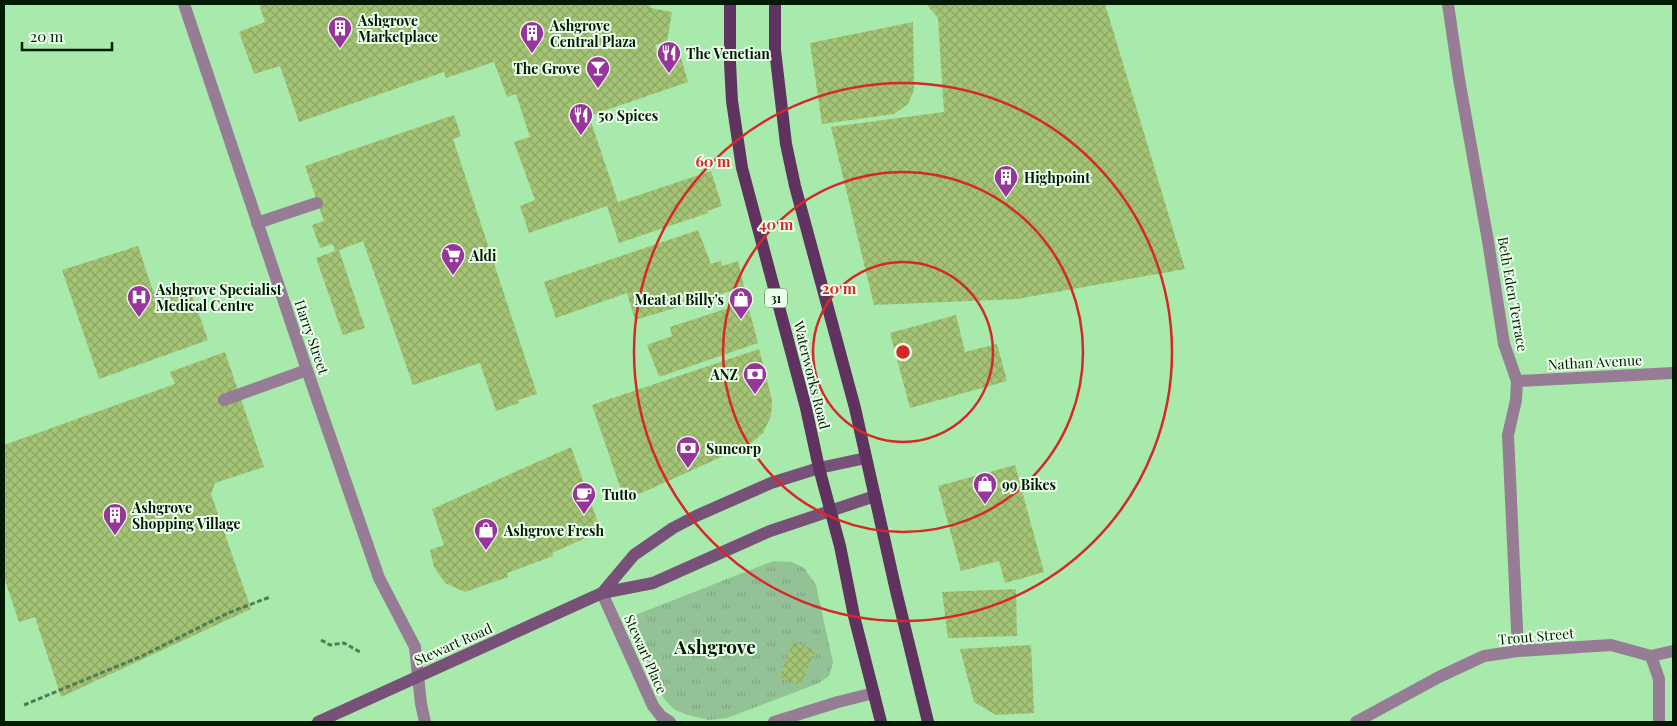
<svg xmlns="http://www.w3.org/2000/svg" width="1677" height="726" viewBox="0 0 1677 726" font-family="'Playfair Display',serif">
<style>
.grass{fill:url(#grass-tufts)}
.building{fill:url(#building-cross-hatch)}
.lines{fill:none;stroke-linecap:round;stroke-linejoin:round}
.path{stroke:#507d53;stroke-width:3;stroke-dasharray:5 2.5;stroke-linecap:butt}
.lane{stroke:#977c96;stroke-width:12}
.street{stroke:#977c96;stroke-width:12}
.secondary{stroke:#775177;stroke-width:12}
.primary{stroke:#5f3260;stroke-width:12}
.ring{fill:none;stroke:#d62828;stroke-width:2.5}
.labels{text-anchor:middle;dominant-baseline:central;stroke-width:4;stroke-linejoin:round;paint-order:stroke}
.shield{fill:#eafeea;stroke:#475e49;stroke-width:1}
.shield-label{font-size:12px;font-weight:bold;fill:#011a04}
.poi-label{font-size:14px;font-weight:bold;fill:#011a04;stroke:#eafeea;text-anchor:start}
.street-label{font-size:14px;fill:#011a04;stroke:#eafeea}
.district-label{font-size:19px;font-weight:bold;fill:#011a04;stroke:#eafeea}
.centre{fill:#d62828;stroke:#eafeea;stroke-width:2.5}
.ring-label{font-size:15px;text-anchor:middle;font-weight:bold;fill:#d62828;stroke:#eafeea;stroke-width:4;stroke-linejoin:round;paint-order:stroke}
</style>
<defs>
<pattern id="grass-tufts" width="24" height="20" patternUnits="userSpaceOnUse" patternTransform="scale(1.25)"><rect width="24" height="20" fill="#94c297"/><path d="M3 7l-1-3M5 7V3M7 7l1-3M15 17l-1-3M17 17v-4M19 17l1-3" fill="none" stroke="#7ea680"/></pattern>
<pattern id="building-cross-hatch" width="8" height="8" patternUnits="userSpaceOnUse" patternTransform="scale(1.25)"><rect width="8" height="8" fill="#a4c375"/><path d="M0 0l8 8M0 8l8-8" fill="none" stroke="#8ba764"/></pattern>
</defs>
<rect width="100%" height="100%" fill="#a7eaab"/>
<path class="grass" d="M 773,561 L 792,562 L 804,568 L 816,585 L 833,663 L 829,676 L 819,683 L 727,718 L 709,720 L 688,715 L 675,710 L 664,699 L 633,631 L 631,618 L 638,614 Z"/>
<path class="building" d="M 259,4 L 650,4 L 651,8 L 672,12 L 667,41 L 655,45 L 660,58 L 679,51 L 688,82 L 589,116 L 618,202 L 711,171 L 722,206 L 707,211 L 708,213 L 619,243 L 607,206 L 529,233 L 520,206 L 535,200 L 514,142 L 530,137 L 516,94 L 507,97 L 494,62 L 446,78 L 444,72 L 299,122 L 280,66 L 254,74 L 239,32 L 265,22 Z
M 926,4 L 1105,4 L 1185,269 L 1017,299 L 874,305 L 831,127 L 944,112 L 938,18 Z
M 913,22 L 914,90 L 908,104 L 894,114 L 822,124 L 810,43 Z
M 454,115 L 461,136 L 453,139 L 537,394 L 518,400 L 519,403 L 496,411 L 480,363 L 413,385 L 363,241 L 339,250 L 365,328 L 343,335 L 316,258 L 335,251 L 333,244 L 320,248 L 312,225 L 324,221 L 305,166 Z
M 698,230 L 711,264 L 721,261 L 722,266 L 738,261 L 744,287 L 635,320 L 627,293 L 556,318 L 544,282 Z
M 138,246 L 153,291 L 161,296 L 191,285 L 200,288 L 201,292 L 192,295 L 208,340 L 99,379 L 62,270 Z
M 747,302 L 758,343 L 659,377 L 647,345 L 672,336 L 670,327 Z
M 956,315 L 965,352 L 997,344 L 1007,381 L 910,408 L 890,333 Z
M 759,349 L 772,400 L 771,416 L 763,433 L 750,444 L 626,500 L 620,487 L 592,405 Z
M 225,352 L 264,467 L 215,483 L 211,494 L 251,609 L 61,697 L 35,617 L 19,622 L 4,577 L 4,445 L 175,384 L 170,372 Z
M 571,447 L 601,531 L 552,553 L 553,556 L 507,573 L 508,577 L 465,592 L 445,583 L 434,567 L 430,550 L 444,545 L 432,509 Z
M 1015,465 L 1044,572 L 1005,583 L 999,561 L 961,571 L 938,486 Z
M 1016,589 L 1017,636 L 948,638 L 942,592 Z
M 793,642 L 815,650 L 801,686 L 779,677 Z
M 1031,645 L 1034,713 L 996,715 L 974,702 L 960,649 Z"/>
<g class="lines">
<path class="path" d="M 321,640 L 330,645 L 344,643 L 360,652
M 24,705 L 142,656 L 228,613 L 270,597"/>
<path class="lane" d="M 257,223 L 317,203
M 224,400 L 307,370"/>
<path class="street" d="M 184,4 L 307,370 L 379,578 L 415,647 L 421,704 L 425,722
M 1448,4 L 1459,79 L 1488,241 L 1504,344 L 1517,381 L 1516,400 L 1508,435 L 1518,651
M 1517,381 L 1673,373
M 602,593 L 653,706 L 661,716 L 670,722
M 1651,656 L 1659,679 L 1659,722
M 774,722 L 838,702 L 874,693
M 1356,722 L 1439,677 L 1484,656 L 1518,651 L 1611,645 L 1651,656 L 1673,651"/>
<path class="secondary" d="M 602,593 L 634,555 L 673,528 L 696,516 L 771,483 L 819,468 L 866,458
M 318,722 L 602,593 L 653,583 L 770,531 L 875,496"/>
<path class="primary" d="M 730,4 L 730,63 L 732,101 L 742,168 L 806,408 L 819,468 L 840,546 L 854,616 L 881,722
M 775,4 L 775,50 L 786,144 L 795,186 L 855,408 L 896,591 L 928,722"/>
</g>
<g class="ring">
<circle cx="903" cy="352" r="90"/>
<circle cx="903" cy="352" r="180"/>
<circle cx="903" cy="352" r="269"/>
</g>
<defs>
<g id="building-pin" transform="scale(1.25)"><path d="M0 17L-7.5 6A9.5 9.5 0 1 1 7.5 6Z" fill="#98359c" stroke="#eafeea"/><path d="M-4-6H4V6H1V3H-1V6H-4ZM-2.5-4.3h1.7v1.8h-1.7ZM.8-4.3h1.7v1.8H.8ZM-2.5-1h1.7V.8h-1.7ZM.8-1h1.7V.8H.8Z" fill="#fff"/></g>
<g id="restaurant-pin" transform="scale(1.25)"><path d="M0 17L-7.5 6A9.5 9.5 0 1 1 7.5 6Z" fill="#98359c" stroke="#eafeea"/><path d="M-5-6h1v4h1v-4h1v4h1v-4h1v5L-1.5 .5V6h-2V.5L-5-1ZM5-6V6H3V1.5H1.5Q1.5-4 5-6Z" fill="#fff"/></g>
<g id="bar-pin" transform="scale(1.25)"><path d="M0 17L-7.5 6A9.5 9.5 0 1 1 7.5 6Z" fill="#98359c" stroke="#eafeea"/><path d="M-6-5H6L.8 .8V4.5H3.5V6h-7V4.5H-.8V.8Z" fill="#fff"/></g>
<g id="supermarket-pin" transform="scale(1.25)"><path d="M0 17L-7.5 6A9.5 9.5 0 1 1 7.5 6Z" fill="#98359c" stroke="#eafeea"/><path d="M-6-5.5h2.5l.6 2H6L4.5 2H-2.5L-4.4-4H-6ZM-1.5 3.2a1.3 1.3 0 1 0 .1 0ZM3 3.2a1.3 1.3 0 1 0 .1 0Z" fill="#fff"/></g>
<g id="hospital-pin" transform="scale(1.25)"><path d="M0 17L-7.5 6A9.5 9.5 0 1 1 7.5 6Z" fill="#98359c" stroke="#eafeea"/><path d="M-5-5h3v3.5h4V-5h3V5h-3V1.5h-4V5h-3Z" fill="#fff"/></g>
<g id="shop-pin" transform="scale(1.25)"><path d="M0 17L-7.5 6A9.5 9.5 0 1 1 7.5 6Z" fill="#98359c" stroke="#eafeea"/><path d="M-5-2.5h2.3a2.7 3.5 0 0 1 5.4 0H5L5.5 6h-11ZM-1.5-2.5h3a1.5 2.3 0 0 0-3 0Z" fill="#fff"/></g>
<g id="bank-pin" transform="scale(1.25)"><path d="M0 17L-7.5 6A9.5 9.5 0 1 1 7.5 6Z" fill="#98359c" stroke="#eafeea"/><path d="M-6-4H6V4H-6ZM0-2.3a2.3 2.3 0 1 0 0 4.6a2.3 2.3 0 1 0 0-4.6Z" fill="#fff"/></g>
<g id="cafe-pin" transform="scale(1.25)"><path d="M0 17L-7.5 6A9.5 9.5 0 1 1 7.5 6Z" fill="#98359c" stroke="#eafeea"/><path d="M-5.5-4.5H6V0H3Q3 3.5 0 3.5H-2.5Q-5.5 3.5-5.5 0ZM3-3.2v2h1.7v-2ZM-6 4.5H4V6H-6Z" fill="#fff"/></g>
</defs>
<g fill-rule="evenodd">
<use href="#building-pin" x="340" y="28"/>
<use href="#building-pin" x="532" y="33"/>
<use href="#restaurant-pin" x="669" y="53"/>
<use href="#bar-pin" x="598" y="68"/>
<use href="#restaurant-pin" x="581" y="115"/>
<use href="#building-pin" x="1006" y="177"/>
<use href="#supermarket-pin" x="453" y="255"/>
<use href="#hospital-pin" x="139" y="297"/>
<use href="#shop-pin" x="741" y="299"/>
<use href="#bank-pin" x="755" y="374"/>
<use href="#bank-pin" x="688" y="448"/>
<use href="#shop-pin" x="985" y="484"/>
<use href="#cafe-pin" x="584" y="494"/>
<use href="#building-pin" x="115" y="515"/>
<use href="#shop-pin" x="486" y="530"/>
</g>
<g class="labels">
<rect class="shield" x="765" y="288.5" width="22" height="19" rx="4"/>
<g class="shield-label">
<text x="776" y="298">31</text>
</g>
<g class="poi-label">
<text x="358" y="20">Ashgrove<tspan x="358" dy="16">Marketplace</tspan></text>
<text x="550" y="25">Ashgrove<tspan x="550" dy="16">Central Plaza</tspan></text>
<text x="686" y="53">The Venetian</text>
<text x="580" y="68" text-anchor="end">The Grove</text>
<text x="598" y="115">50 Spices</text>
<text x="1024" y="177">Highpoint</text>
<text x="470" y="255">Aldi</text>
<text x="156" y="289">Ashgrove Specialist<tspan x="156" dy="16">Medical Centre</tspan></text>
<text x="724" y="299" text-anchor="end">Meat at Billy's</text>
<text x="738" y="374" text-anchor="end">ANZ</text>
<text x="706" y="448">Suncorp</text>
<text x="1002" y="484">99 Bikes</text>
<text x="602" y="494">Tutto</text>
<text x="132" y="507">Ashgrove<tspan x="132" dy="16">Shopping Village</tspan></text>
<text x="504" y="530">Ashgrove Fresh</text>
</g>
<g class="street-label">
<text transform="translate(1513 294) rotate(80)">Beth Eden Terrace</text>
<text transform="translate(312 337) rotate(71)">Harry Street</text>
<text transform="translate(1595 362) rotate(-3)">Nathan Avenue</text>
<text transform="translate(812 375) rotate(76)">Waterworks Road</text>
<text transform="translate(1536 636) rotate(-5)">Trout Street</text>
<text transform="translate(453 644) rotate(-24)">Stewart Road</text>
<text transform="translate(646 654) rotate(66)">Stewart Place</text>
</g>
<g class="district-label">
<text x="715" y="646">Ashgrove</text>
</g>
</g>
<circle cx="903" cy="352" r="8" class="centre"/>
<g class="ring-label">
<text x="713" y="167">60 m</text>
<text x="776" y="230">40 m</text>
<text x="839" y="294">20 m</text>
</g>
<rect width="1677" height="726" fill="none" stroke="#011a04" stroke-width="10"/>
<path d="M22 42v8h90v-8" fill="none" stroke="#011a04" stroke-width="2.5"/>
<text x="30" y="42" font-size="15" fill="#011a04" stroke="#eafeea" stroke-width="4" paint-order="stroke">20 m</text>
</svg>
